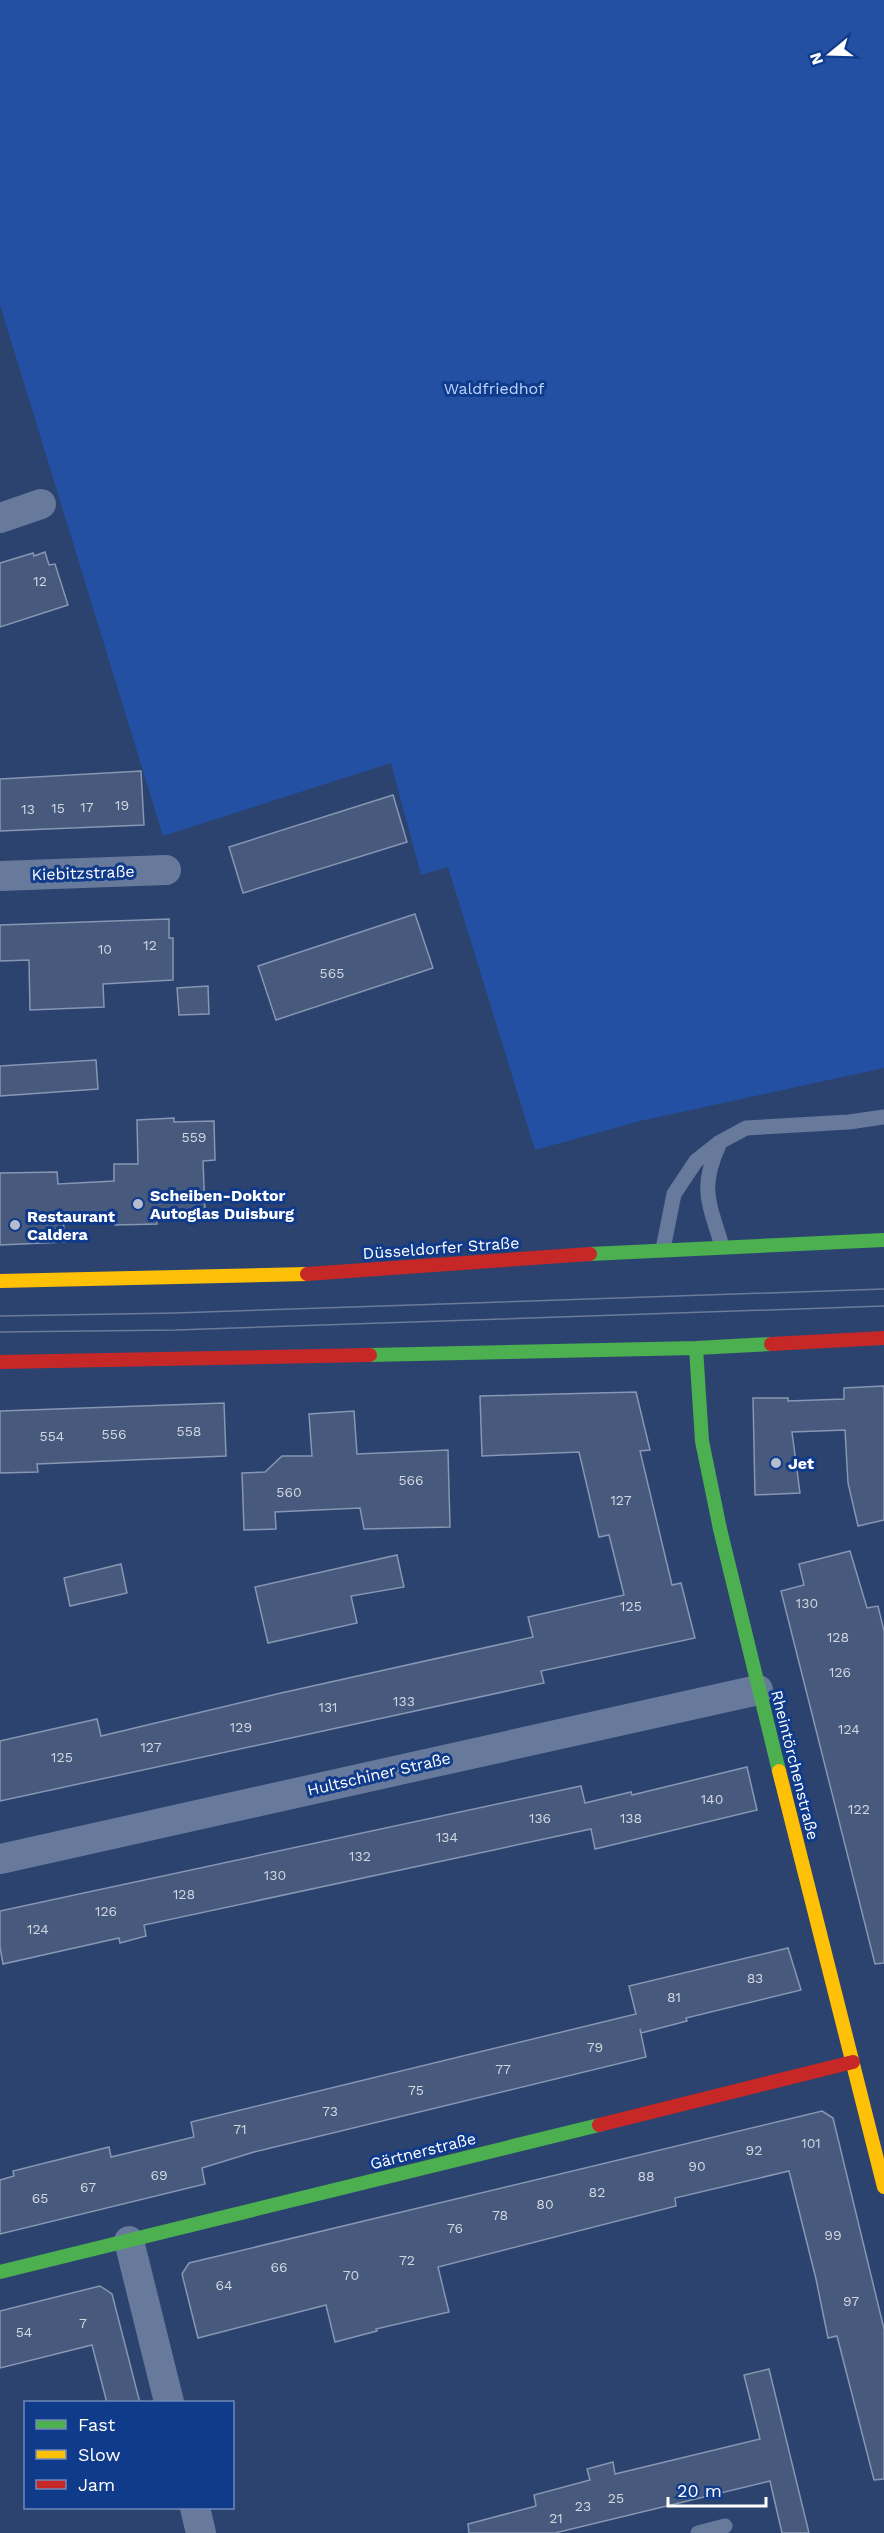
<svg xmlns="http://www.w3.org/2000/svg" width="884" height="2533" viewBox="0 0 884 2533" font-family="'Work Sans',sans-serif">
<style>
.green{fill:#2350a2}
.building{fill:#475a7e;stroke:#8796b2;stroke-width:1.5}
.lines{fill:none;stroke-linecap:round;stroke-linejoin:round}
.lane{stroke:#687a9c;stroke-width:15}
.street{stroke:#687a9c;stroke-width:30}
.fast{stroke:#4caf50;stroke-width:14}
.slow{stroke:#ffc107;stroke-width:14}
.jam{stroke:#c62828;stroke-width:14}
.tram{stroke:#6c7b9b;stroke-width:1.5}
.poi-dot{fill:#b5bdcd;stroke:#103b8b;stroke-width:2}
.labels{text-anchor:middle;dominant-baseline:central;stroke-width:6;stroke-linejoin:round;paint-order:stroke}
.number-label{font-size:14px;fill:#d1d6df}
.park-label{font-size:16px;fill:#bdd4fd;stroke:#103b8b}
.street-label{font-size:16px;fill:#fff;stroke:#103b8b}
.poi-label{font-size:16px;font-weight:bold;fill:#fff;stroke:#103b8b;text-anchor:start}
</style>
<rect width="100%" height="100%" fill="#2c436f"/>
<path class="green" d="M 0,0 L 884,0 L 884,1068 L 640,1121 L 535,1150 L 448,867 L 421,875 L 391,763 L 163,836 L 0,305 Z"/>
<path class="building" d="M 45,552 L 49,565 L 55,564 L 68,605 L 0,627 L 0,563 L 33,553 L 34,556 Z
M 141,771 L 144,825 L 0,831 L 0,779 Z
M 393,795 L 407,842 L 243,893 L 229,847 Z
M 415,914 L 433,968 L 276,1020 L 258,966 Z
M 169,919 L 169,938 L 173,938 L 173,980 L 103,984 L 104,1007 L 30,1010 L 29,960 L 0,961 L 0,925 Z
M 208,986 L 209,1014 L 179,1015 L 177,988 Z
M 96,1060 L 98,1089 L 0,1096 L 0,1066 Z
M 174,1118 L 174,1122 L 214,1121 L 215,1160 L 203,1161 L 205,1210 L 156,1212 L 157,1224 L 115,1225 L 115,1215 L 63,1217 L 65,1242 L 0,1245 L 0,1173 L 57,1172 L 58,1184 L 114,1181 L 114,1164 L 138,1164 L 137,1120 Z
M 884,1386 L 884,1520 L 858,1526 L 848,1483 L 845,1430 L 792,1432 L 800,1493 L 755,1495 L 753,1398 L 788,1398 L 788,1401 L 844,1399 L 844,1388 Z
M 636,1392 L 650,1450 L 640,1451 L 672,1585 L 681,1583 L 695,1638 L 541,1671 L 544,1683 L 0,1801 L 0,1741 L 97,1719 L 101,1736 L 281,1693 L 533,1637 L 528,1617 L 624,1595 L 609,1535 L 599,1537 L 579,1452 L 482,1456 L 480,1396 Z
M 224,1403 L 226,1456 L 37,1464 L 38,1472 L 0,1473 L 0,1411 Z
M 354,1411 L 357,1454 L 448,1450 L 450,1527 L 364,1529 L 360,1508 L 275,1512 L 276,1529 L 244,1530 L 242,1473 L 265,1472 L 282,1456 L 312,1456 L 309,1414 Z
M 850,1551 L 867,1608 L 878,1606 L 884,1631 L 884,1963 L 875,1964 L 781,1591 L 804,1585 L 799,1564 Z
M 397,1555 L 404,1587 L 351,1596 L 357,1623 L 268,1643 L 255,1587 Z
M 121,1564 L 127,1593 L 70,1606 L 64,1578 Z
M 747,1767 L 757,1810 L 595,1849 L 591,1829 L 144,1925 L 146,1936 L 120,1943 L 119,1938 L 3,1964 L 0,1947 L 0,1911 L 581,1786 L 585,1803 L 631,1792 L 632,1795 Z
M 788,1948 L 801,1990 L 686,2018 L 687,2021 L 641,2033 L 640,2029 L 646,2057 L 254,2152 L 202,2168 L 205,2184 L 0,2234 L 0,2180 L 14,2176 L 13,2171 L 109,2147 L 111,2157 L 194,2137 L 191,2122 L 636,2014 L 629,1986 Z
M 822,2111 L 833,2118 L 884,2329 L 884,2479 L 874,2480 L 837,2336 L 828,2338 L 816,2279 L 789,2171 L 675,2198 L 676,2206 L 438,2267 L 449,2312 L 376,2329 L 377,2331 L 335,2342 L 326,2305 L 198,2338 L 182,2274 L 189,2263 Z
M 100,2286 L 112,2294 L 140,2403 L 107,2403 L 92,2345 L 0,2368 L 0,2311 Z
M 769,2369 L 809,2533 L 782,2533 L 770,2481 L 555,2533 L 469,2533 L 468,2524 L 536,2506 L 534,2495 L 590,2480 L 587,2469 L 613,2462 L 615,2474 L 760,2439 L 744,2375 Z"/>
<g class="lines">
<path class="lane" d="M 719,1145 C 699,1189 709,1202 722,1246
M 663,1249 L 674,1194 L 696,1161 L 720,1142 L 746,1128 L 849,1122 L 884,1117
M 698,2533 L 725,2526"/>
<path class="street" d="M 0,518 L 41,504
M 0,876 L 166,870
M 0,1859 L 758,1690
M 129,2241 L 169,2402
M 195,2508 L 201,2533"/>
<path class="fast" d="M 590,1254 L 884,1240
M 696,1348 L 702,1441 L 720,1529 L 779,1771
M 370,1355 L 696,1348 L 771,1344
M 0,2272 L 599,2125"/>
<path class="slow" d="M 0,1281 L 307,1274
M 779,1771 L 884,2187"/>
<path class="jam" d="M 307,1274 L 590,1254
M 771,1344 L 884,1338
M 0,1362 L 370,1355
M 599,2125 L 853,2062"/>
<path class="tram" d="M 0,1316 L 175,1313 L 884,1289
M 0,1332 L 176,1330 L 884,1306"/>
</g>
<g class="poi-dot">
<circle cx="138" cy="1204" r="6"/>
<circle cx="15" cy="1225" r="6"/>
<circle cx="776" cy="1463" r="6"/>
</g>
<g class="labels">
<g class="number-label">
<text x="40" y="581">12</text>
<text x="122" y="805">19</text>
<text x="87" y="807">17</text>
<text x="58" y="808">15</text>
<text x="28" y="809">13</text>
<text x="150" y="945">12</text>
<text x="105" y="949">10</text>
<text x="332" y="973">565</text>
<text x="194" y="1137">559</text>
<text x="189" y="1431">558</text>
<text x="114" y="1434">556</text>
<text x="52" y="1436">554</text>
<text x="411" y="1480">566</text>
<text x="289" y="1492">560</text>
<text x="621" y="1500">127</text>
<text x="807" y="1603">130</text>
<text x="631" y="1606">125</text>
<text x="838" y="1637">128</text>
<text x="840" y="1672">126</text>
<text x="404" y="1701">133</text>
<text x="328" y="1707">131</text>
<text x="241" y="1727">129</text>
<text x="849" y="1729">124</text>
<text x="151" y="1747">127</text>
<text x="62" y="1757">125</text>
<text x="712" y="1799">140</text>
<text x="859" y="1809">122</text>
<text x="540" y="1818">136</text>
<text x="631" y="1818">138</text>
<text x="447" y="1837">134</text>
<text x="360" y="1856">132</text>
<text x="275" y="1875">130</text>
<text x="184" y="1894">128</text>
<text x="106" y="1911">126</text>
<text x="38" y="1929">124</text>
<text x="755" y="1978">83</text>
<text x="674" y="1997">81</text>
<text x="595" y="2047">79</text>
<text x="503" y="2069">77</text>
<text x="416" y="2090">75</text>
<text x="330" y="2111">73</text>
<text x="240" y="2129">71</text>
<text x="811" y="2143">101</text>
<text x="754" y="2150">92</text>
<text x="697" y="2166">90</text>
<text x="159" y="2175">69</text>
<text x="646" y="2176">88</text>
<text x="88" y="2187">67</text>
<text x="597" y="2192">82</text>
<text x="40" y="2198">65</text>
<text x="545" y="2204">80</text>
<text x="500" y="2215">78</text>
<text x="455" y="2228">76</text>
<text x="833" y="2235">99</text>
<text x="407" y="2260">72</text>
<text x="279" y="2267">66</text>
<text x="351" y="2275">70</text>
<text x="224" y="2285">64</text>
<text x="851" y="2301">97</text>
<text x="83" y="2323">7</text>
<text x="24" y="2332">54</text>
<text x="616" y="2498">25</text>
<text x="583" y="2506">23</text>
<text x="556" y="2518">21</text>
</g>
<g class="park-label">
<text x="494" y="388">Waldfriedhof</text>
</g>
<g class="street-label">
<text transform="translate(83 873) rotate(-2)">Kiebitzstraße</text>
<text transform="translate(441 1248) rotate(-4)">Düsseldorfer Straße</text>
<text transform="translate(795 1765) rotate(76)">Rheintörchenstraße</text>
<text transform="translate(379 1774) rotate(-13)">Hultschiner Straße</text>
<text transform="translate(423 2151) rotate(-14)">Gärtnerstraße</text>
</g>
<g class="poi-label">
<text x="150" y="1195">Scheiben-Doktor<tspan x="150" dy="18">Autoglas Duisburg</tspan></text>
<text x="27" y="1216">Restaurant<tspan x="27" dy="18">Caldera</tspan></text>
<text x="788" y="1463">Jet</text>
</g>
</g>
<rect x="24" y="2401" width="210" height="108" fill="#103b8b" stroke="#7089b9" stroke-width="1.5"/>
<rect x="36" y="2420" width="30" height="9" fill="#4caf50" stroke="#7089b9" stroke-width="1.5"/>
<text x="78" y="2431" font-size="18" fill="#ffffff">Fast</text>
<rect x="36" y="2450" width="30" height="9" fill="#ffc107" stroke="#7089b9" stroke-width="1.5"/>
<text x="78" y="2461" font-size="18" fill="#ffffff">Slow</text>
<rect x="36" y="2480" width="30" height="9" fill="#c62828" stroke="#7089b9" stroke-width="1.5"/>
<text x="78" y="2491" font-size="18" fill="#ffffff">Jam</text>
<g transform="translate(830 54) rotate(251)" stroke="#103b8b" stroke-width="4.5" paint-order="stroke">
<path d="M0-4.5L10 22L0 15L-10 22Z" fill="#ffffff"/>
<text y="-9" font-size="16" font-weight="bold" text-anchor="middle" fill="#ffffff">N</text>
</g>
<path d="M668 2497v9h98v-9" fill="none" stroke="#ffffff" stroke-width="3"/>
<text x="677" y="2497" font-size="18" fill="#ffffff" stroke="#103b8b" stroke-width="4.5" paint-order="stroke">20 m</text>
</svg>
